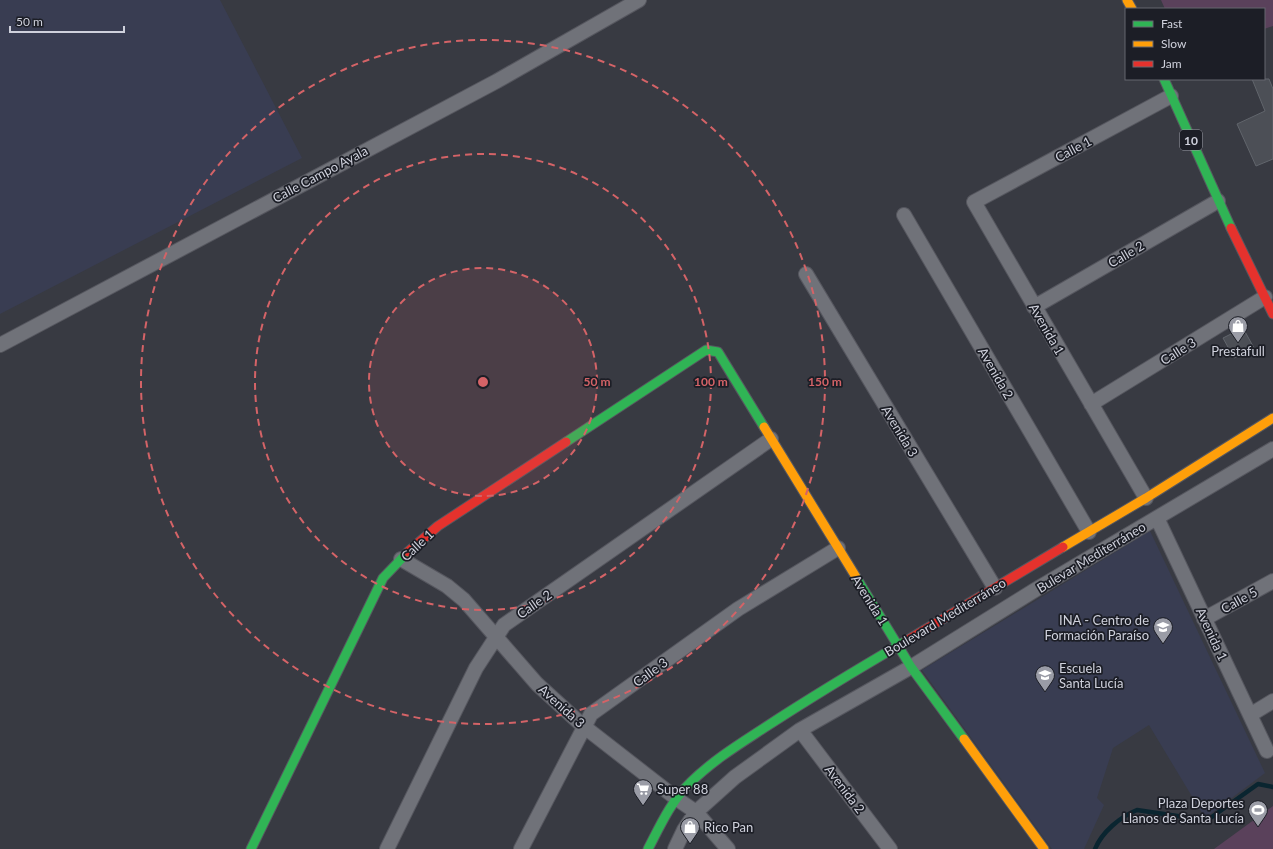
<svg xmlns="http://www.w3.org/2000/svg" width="1273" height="849" viewBox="0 0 1273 849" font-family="Lato,sans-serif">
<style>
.built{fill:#393d52}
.green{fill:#5a415b}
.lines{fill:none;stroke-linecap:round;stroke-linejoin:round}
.stream{stroke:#0a2530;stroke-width:4.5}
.building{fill:#4c4f56;stroke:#61656c}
.street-casing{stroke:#56575f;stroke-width:16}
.fast-casing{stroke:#56575f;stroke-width:11}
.slow-casing{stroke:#56575f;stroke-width:11}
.jam-casing{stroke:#56575f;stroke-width:11}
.street{stroke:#707279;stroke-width:14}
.fast{stroke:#30b455;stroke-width:9}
.slow{stroke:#ff9f0a;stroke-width:9}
.jam{stroke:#e5322d;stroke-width:9}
.ring{fill:none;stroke:#d46367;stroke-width:2;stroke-dasharray:7 5}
.labels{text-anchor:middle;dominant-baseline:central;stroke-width:3.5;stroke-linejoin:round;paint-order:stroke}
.shield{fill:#1c1e26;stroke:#999ba5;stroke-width:1}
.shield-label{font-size:12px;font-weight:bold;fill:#cfd1dc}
.street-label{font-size:13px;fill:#cfd1dc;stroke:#1c1e26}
.poi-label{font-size:13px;fill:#cfd1dc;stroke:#1c1e26;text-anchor:start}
.centre{fill:#d46367;stroke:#1c1e26;stroke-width:2}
.ring-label{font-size:12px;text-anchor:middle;font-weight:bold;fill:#d46367;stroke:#1c1e26;stroke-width:3.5;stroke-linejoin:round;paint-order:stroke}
</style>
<rect width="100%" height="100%" fill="#383a42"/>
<path class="built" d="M 0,0 L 220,0 L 302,158 L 0,314 Z
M 1150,531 L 1265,773 L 1205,818 L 1149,725 L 1113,748 L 1097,798 L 1104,805 L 1084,849 L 1052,849 L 922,670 Z"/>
<path class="green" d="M 1161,0 L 1273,0 L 1273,26 L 1264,29 L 1264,9 L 1165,9 Z
M 1273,806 L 1273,849 L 1214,849 Z"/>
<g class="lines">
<path class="stream" d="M 1095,849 C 1102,832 1120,817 1137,810 L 1204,820 L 1209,819 L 1258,784 L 1273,787"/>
</g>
<path class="building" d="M 1252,79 L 1269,79 L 1273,89 L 1273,159 L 1256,166 L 1237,124 L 1265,111 Z
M 1243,328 L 1254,348 L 1234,358 L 1223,338 Z"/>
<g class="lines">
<g class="street-casing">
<path id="street" d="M 904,215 L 1089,532
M 806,274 L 995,588
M 1034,307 L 1218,201
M 0,345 L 497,81 L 639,0
M 1091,404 L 1265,297
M 1146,498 L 974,202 L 1171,96
M 1157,518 L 1267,751
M 401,559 L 447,586 L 464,600 L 537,684 L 582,725 L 677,799 L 696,812 L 728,849
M 1204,619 L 1273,581
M 1250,715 L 1273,701
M 800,730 L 890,849
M 387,849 L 476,668 L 504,625 L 771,439
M 521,849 L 591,714 L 738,609 L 838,548
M 675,849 L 684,830 L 696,812 L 735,777 L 800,730 L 911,667 L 1035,590 L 1273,449"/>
</g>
<g class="fast-casing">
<path id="fast" d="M 1164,79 L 1231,228
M 566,442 L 706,350 L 718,352 L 764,427
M 856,577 L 911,667 L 964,739
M 251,849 L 383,578 L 408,552
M 648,849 C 660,826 671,801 690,783 C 712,761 738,745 764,728 C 810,698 858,669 906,641"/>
</g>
<g class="slow-casing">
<path id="slow" d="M 1127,0 L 1132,9
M 764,427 L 856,577
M 1063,547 L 1146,498 L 1273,418
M 964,739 L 1044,849"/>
</g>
<g class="jam-casing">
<path id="jam" d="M 1231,228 L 1273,314
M 408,552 L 438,526 L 566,442
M 906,641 L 1063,547"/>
</g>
<use href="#street" class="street"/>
<use href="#fast" class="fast"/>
<use href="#slow" class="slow"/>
<use href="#jam" class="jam"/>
</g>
<circle cx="483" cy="382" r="114" fill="#d46367" fill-opacity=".12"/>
<g class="ring">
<circle cx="483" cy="382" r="114"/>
<circle cx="483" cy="382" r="228"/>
<circle cx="483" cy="382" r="342"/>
</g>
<defs>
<g id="shop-pin" transform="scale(1)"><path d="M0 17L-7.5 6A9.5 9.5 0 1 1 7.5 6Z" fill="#9a9ca6" stroke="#1c1e26"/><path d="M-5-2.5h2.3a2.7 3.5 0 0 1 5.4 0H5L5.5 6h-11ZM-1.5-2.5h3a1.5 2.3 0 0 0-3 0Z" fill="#fff"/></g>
<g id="university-pin" transform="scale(1)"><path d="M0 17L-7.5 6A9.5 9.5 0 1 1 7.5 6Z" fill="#9a9ca6" stroke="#1c1e26"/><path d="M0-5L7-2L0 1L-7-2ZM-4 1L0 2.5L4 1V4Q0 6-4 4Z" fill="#fff"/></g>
<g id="school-pin" transform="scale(1)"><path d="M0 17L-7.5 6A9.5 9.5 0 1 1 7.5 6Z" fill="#9a9ca6" stroke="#1c1e26"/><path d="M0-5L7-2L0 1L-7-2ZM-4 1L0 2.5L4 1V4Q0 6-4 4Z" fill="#fff"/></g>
<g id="supermarket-pin" transform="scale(1)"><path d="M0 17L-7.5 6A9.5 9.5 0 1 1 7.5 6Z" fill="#9a9ca6" stroke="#1c1e26"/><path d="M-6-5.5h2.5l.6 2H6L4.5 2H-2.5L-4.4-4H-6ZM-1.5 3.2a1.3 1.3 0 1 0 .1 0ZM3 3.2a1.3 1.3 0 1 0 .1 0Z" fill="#fff"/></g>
<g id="stadium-pin" transform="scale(1)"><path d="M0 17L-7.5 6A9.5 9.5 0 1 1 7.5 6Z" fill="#9a9ca6" stroke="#1c1e26"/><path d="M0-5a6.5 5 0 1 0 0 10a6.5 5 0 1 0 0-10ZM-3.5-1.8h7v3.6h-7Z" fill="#fff"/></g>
</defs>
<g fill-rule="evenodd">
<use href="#shop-pin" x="1238" y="326"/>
<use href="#university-pin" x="1163" y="627"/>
<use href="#school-pin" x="1045" y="675"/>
<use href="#supermarket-pin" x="643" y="789"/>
<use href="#stadium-pin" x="1258" y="810"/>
<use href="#shop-pin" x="690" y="827"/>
</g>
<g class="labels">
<rect class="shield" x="1180" y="130" width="22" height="20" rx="3"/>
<g class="shield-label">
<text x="1191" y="140">10</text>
</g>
<g class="street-label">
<text transform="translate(1073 149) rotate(-28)">Calle 1</text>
<text transform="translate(320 174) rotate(-28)">Calle Campo Ayala</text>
<text transform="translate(1126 254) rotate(-30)">Calle 2</text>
<text transform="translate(1047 329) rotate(60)">Avenida 1</text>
<text transform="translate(1178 351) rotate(-32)">Calle 3</text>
<text transform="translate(996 373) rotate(60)">Avenida 2</text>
<text transform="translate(900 431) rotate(59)">Avenida 3</text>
<text transform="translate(417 545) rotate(-43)">Calle 1</text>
<text transform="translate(1091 557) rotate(-31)">Bulevar Mediterráneo</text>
<text transform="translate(870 600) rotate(58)">Avenida 1</text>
<text transform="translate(1239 600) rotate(-29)">Calle 5</text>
<text transform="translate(534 604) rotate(-35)">Calle 2</text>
<text transform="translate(945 617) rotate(-31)">Boulevard Mediterráneo</text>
<text transform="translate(1212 634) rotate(65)">Avenida 1</text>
<text transform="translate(650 672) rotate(-36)">Calle 3</text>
<text transform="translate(562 706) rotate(42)">Avenida 3</text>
<text transform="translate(845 789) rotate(53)">Avenida 2</text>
</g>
<g class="poi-label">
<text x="1238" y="351" text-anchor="middle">Prestafull</text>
<text x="1149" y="620" text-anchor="end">INA - Centro de<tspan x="1149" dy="15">Formación Paraíso</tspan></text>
<text x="1059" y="668">Escuela<tspan x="1059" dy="15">Santa Lucía</tspan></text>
<text x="657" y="789">Super 88</text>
<text x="1244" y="803" text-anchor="end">Plaza Deportes<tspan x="1244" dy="15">Llanos de Santa Lucía</tspan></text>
<text x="704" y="827">Rico Pan</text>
</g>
</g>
<circle cx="483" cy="382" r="6" class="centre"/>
<g class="ring-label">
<text x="597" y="386">50 m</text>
<text x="711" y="386">100 m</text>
<text x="825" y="386">150 m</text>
</g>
<rect x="1125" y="8" width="140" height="72" fill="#1c1e26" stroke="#64666f"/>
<rect x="1133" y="21" width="20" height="6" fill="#30b455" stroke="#64666f"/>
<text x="1161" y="28" font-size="12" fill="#cfd1dc">Fast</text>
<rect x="1133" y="41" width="20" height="6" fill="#ff9f0a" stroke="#64666f"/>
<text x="1161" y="48" font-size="12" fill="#cfd1dc">Slow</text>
<rect x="1133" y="61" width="20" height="6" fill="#e5322d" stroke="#64666f"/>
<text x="1161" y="68" font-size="12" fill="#cfd1dc">Jam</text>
<path d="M10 26v6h114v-6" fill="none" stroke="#cfd1dc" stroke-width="2"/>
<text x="16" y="26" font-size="12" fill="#cfd1dc" stroke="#1c1e26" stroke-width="3" paint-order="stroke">50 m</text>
</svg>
